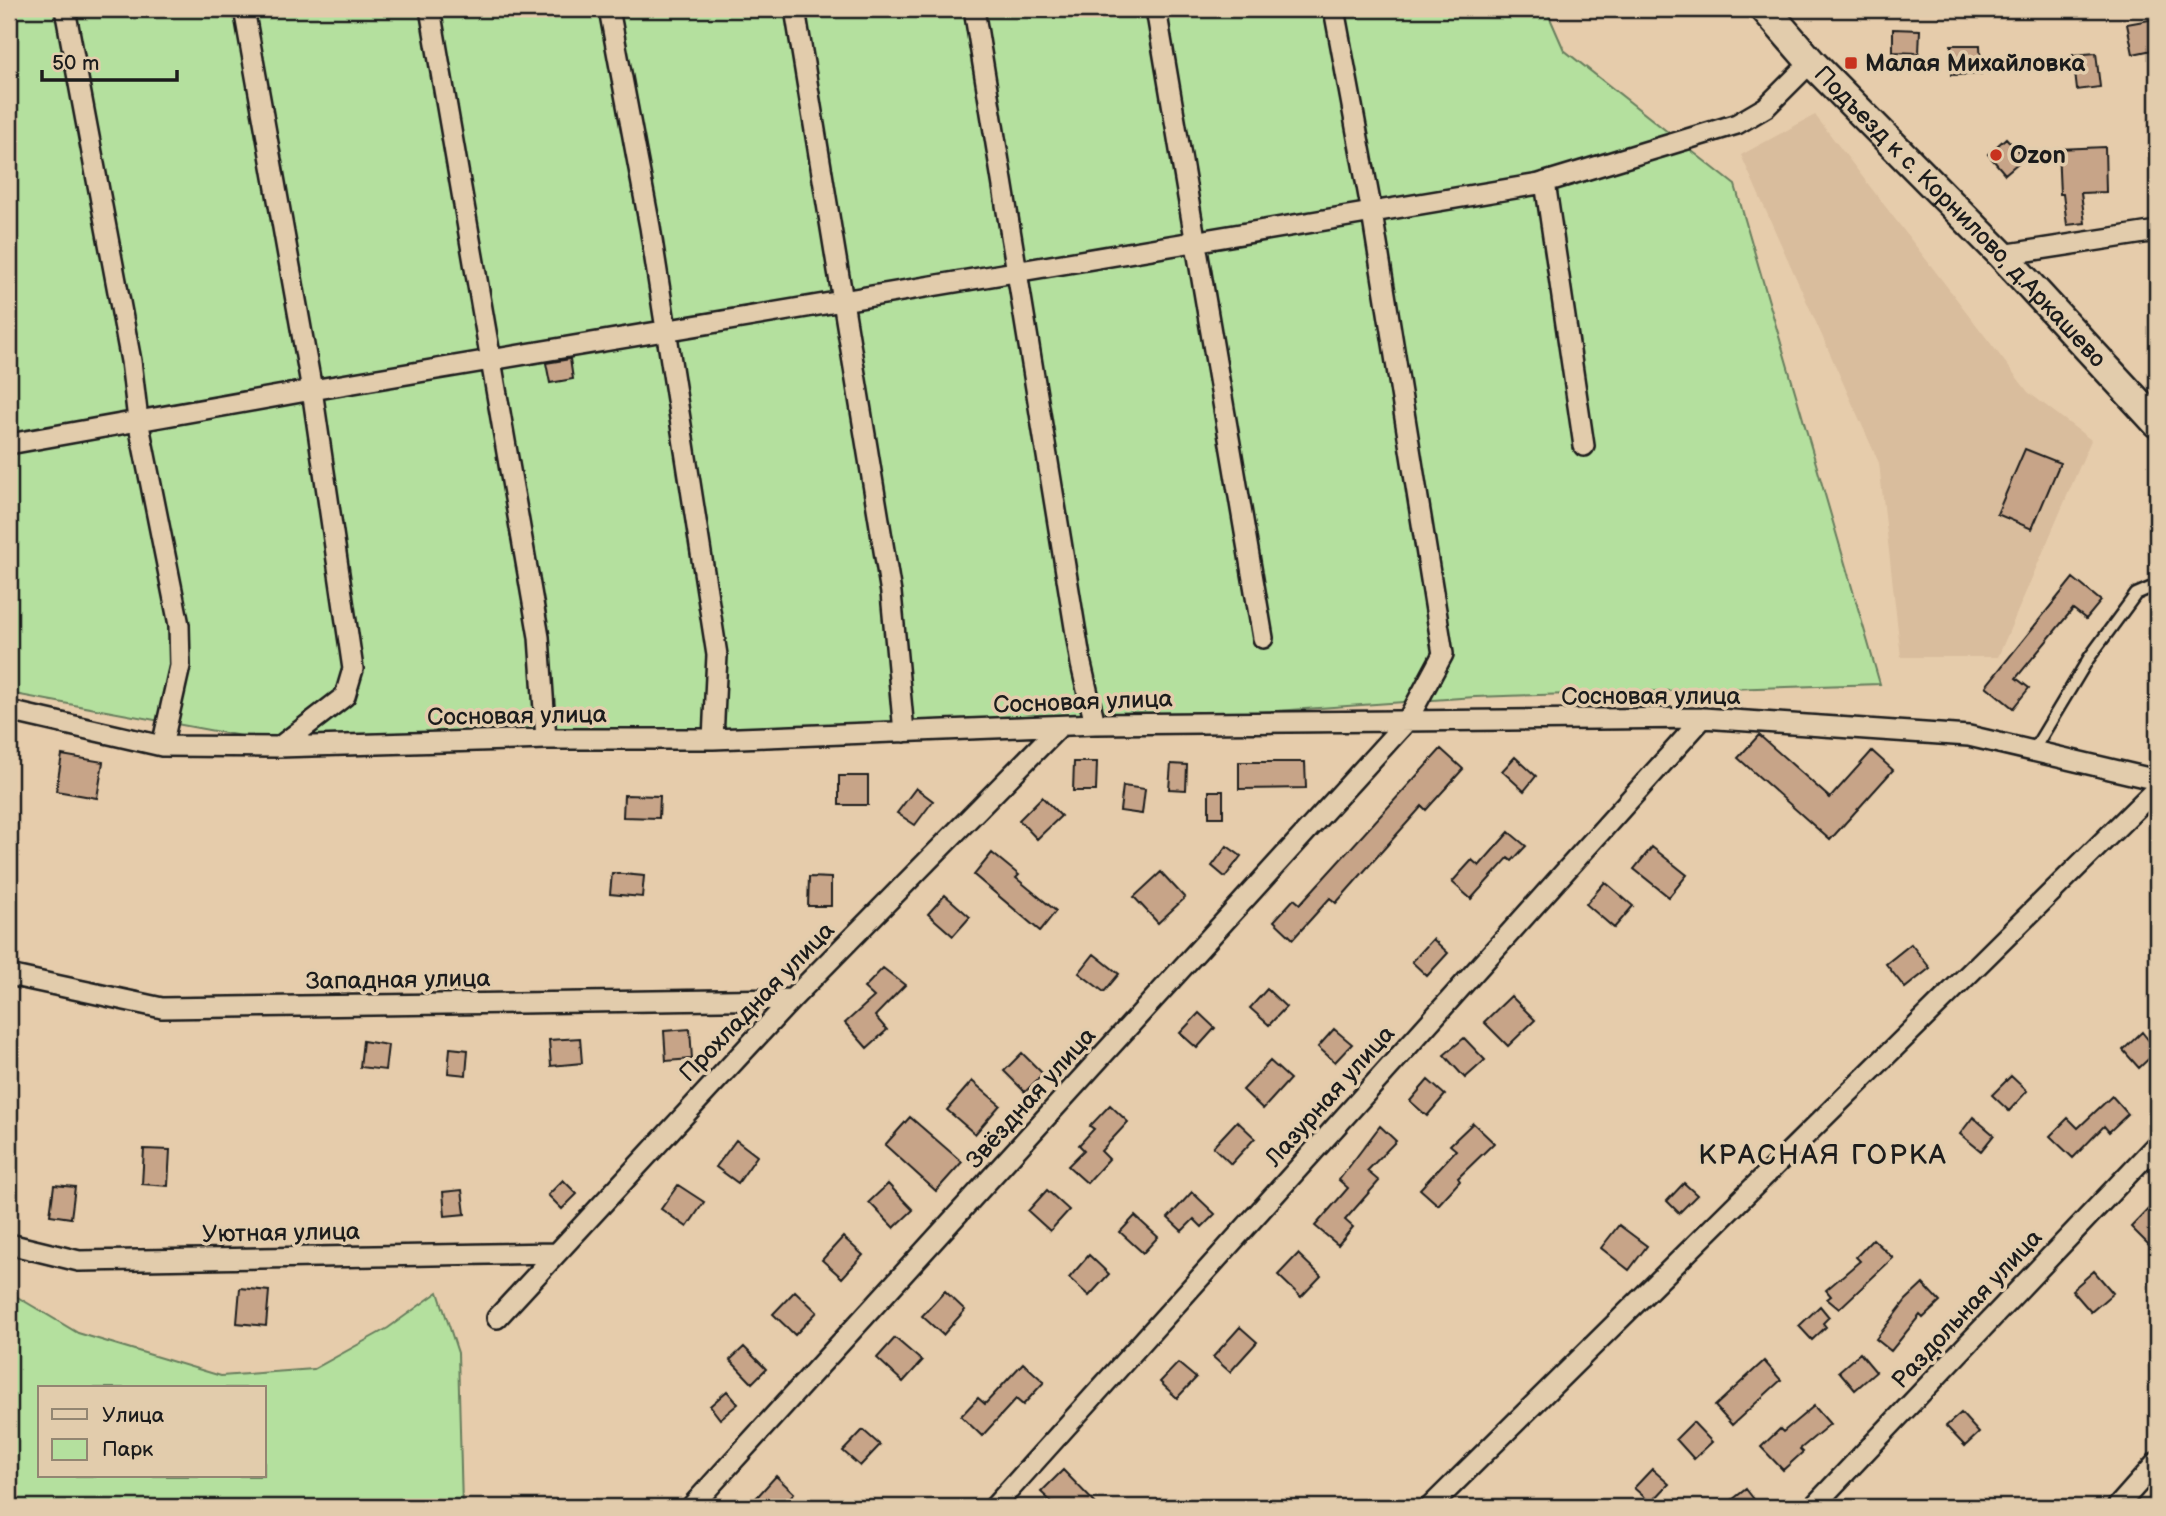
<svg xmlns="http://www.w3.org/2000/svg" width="2166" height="1516" viewBox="0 0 2166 1516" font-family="'Balsamiq Sans',sans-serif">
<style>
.built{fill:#d9bd9d}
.green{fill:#b4e09e;stroke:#687e5d;stroke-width:2;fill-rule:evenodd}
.building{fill:#c7a488;stroke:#1c1c1c;stroke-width:2}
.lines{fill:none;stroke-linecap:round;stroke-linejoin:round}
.lane-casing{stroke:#1c1c1c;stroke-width:15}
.street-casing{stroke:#1c1c1c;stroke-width:24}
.secondary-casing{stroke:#1c1c1c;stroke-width:33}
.lane{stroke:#e2ccac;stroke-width:10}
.street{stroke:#e2ccac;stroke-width:19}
.secondary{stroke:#e2ccac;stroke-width:28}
.poi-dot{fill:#c8321e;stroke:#e2ccac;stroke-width:2.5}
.labels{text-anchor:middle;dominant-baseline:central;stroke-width:7;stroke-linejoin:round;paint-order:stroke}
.poi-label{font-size:24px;font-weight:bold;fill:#1c1c1c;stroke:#e2ccac;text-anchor:start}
.street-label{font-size:24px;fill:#1c1c1c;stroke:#e2ccac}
.quarter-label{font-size:28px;letter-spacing:2px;fill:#1c1c1c;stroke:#e2ccac}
</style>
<rect width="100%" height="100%" fill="#e6ccab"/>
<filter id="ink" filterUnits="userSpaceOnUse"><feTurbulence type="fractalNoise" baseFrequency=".0143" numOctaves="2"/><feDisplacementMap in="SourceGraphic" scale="14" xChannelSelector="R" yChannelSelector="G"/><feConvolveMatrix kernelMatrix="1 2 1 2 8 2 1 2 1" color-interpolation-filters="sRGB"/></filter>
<g filter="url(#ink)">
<path class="built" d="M 1815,115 L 2028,392 L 2091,440 L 1998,657 L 1901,657 L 1879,463 L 1741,155 Z"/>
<path class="green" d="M 9,9 L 1546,9 L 1564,50 L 1735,185 L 1880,684 L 1475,697 L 1060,726 L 252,738 L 9,693 Z
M 9,1292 L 78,1333 L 221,1376 L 314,1369 L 388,1328 L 438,1292 L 458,1353 L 462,1507 L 9,1507 ZM 40,1388 L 264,1388 L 264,1476 L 40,1476 Z"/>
<path class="building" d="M 2155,19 L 2157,49 L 2133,54 L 2127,24 Z
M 1893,29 L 1920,30 L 1919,53 L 1893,52 Z
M 1951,45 L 1980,45 L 1981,74 L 1951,75 Z
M 2096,53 L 2100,87 L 2077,90 L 2073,55 Z
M 2006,138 L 2024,158 L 2005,174 L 1988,154 Z
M 2105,147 L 2106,192 L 2081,193 L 2085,223 L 2067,225 L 2063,194 L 2060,194 L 2058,149 Z
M 570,359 L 573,379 L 550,383 L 546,363 Z
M 2025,449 L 2060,463 L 2032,529 L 1997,514 Z
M 2073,578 L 2101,601 L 2086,619 L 2073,609 L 2016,678 L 2029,688 L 2013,708 L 1986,686 Z
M 1759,735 L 1830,798 L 1872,751 L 1893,770 L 1830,840 L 1738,758 Z
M 1441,749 L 1463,769 L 1426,810 L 1422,806 L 1336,903 L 1330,898 L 1293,939 L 1274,921 L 1294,899 L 1300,904 Z
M 62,755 L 103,762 L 97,798 L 56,791 Z
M 1515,757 L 1536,776 L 1524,791 L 1502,771 Z
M 1074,762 L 1097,762 L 1096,791 L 1073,791 Z
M 1239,762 L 1305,762 L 1306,788 L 1239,789 Z
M 1171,764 L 1187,765 L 1186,790 L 1169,789 Z
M 839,776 L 868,776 L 868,805 L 839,805 Z
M 1123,786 L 1145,789 L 1142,814 L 1120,811 Z
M 916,788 L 933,801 L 915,825 L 897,813 Z
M 1209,791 L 1223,791 L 1223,817 L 1209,817 Z
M 624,795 L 660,796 L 659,818 L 623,817 Z
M 1042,797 L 1061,816 L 1037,839 L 1019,820 Z
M 1509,832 L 1526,846 L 1512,861 L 1508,858 L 1471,899 L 1452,882 L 1472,860 L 1479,866 Z
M 1227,846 L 1241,856 L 1225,877 L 1212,866 Z
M 1652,847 L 1687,875 L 1669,897 L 1634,869 Z
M 992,853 L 1019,875 L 1016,878 L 1056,911 L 1040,931 L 974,875 Z
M 1161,872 L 1185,898 L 1158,923 L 1134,897 Z
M 612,873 L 644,876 L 642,897 L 610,894 Z
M 809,877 L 831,878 L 831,906 L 808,906 Z
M 1605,882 L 1633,906 L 1614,928 L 1586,904 Z
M 945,895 L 970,917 L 953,936 L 928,914 Z
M 1433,939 L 1448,953 L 1427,976 L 1412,962 Z
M 1911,944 L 1930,968 L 1905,988 L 1886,964 Z
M 1094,954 L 1119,974 L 1104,992 L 1079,973 Z
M 883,968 L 905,985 L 875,1016 L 887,1030 L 867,1048 L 845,1023 L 874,997 L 864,988 Z
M 1267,989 L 1286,1007 L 1269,1025 L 1250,1008 Z
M 1511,996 L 1535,1020 L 1508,1046 L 1484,1022 Z
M 1199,1013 L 1215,1028 L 1197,1048 L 1180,1033 Z
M 690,1029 L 692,1059 L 666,1061 L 664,1031 Z
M 1334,1029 L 1352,1044 L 1335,1062 L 1318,1047 Z
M 2142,1032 L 2157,1051 L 2139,1068 L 2123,1050 Z
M 580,1038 L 582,1063 L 551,1066 L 549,1040 Z
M 1464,1038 L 1485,1060 L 1465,1078 L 1444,1055 Z
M 363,1041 L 388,1045 L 385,1070 L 360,1067 Z
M 450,1048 L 468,1050 L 466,1075 L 448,1073 Z
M 1022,1053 L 1043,1074 L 1025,1092 L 1004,1071 Z
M 1270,1061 L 1290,1079 L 1263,1109 L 1243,1090 Z
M 2011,1076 L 2027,1091 L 2009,1111 L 1992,1095 Z
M 1428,1080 L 1445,1095 L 1427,1116 L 1410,1101 Z
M 972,1081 L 1000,1105 L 975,1134 L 947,1110 Z
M 2112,1096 L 2128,1114 L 2109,1132 L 2104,1126 L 2073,1158 L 2050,1136 L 2068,1118 L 2078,1128 Z
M 1110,1105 L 1128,1122 L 1101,1151 L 1109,1159 L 1087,1183 L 1068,1166 L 1084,1150 L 1079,1145 L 1094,1129 L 1090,1126 Z
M 910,1117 L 962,1162 L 936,1191 L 885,1145 Z
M 1973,1117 L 1994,1135 L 1981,1151 L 1960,1134 Z
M 1237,1121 L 1255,1138 L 1231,1164 L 1213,1147 Z
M 1473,1123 L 1494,1143 L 1458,1178 L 1460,1181 L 1438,1205 L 1420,1189 L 1456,1150 L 1450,1145 Z
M 1380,1126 L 1396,1141 L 1367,1171 L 1379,1181 L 1345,1220 L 1353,1227 L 1338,1245 L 1315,1226 L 1348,1188 L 1339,1180 Z
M 736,1140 L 757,1156 L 738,1183 L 716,1167 Z
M 144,1149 L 170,1150 L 168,1186 L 142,1184 Z
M 563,1180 L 577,1194 L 562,1209 L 548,1195 Z
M 1684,1183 L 1697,1195 L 1679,1213 L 1667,1201 Z
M 888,1184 L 913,1210 L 894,1228 L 869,1202 Z
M 54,1185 L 75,1187 L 71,1218 L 50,1215 Z
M 678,1185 L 704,1202 L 687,1227 L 661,1209 Z
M 462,1190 L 465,1214 L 445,1216 L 443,1192 Z
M 1047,1190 L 1069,1210 L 1050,1231 L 1028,1211 Z
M 1192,1192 L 1215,1214 L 1202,1227 L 1194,1219 L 1182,1231 L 1168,1218 Z
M 2157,1200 L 2157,1253 L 2131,1227 Z
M 1135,1216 L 1158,1237 L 1143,1253 L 1120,1232 Z
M 1619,1225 L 1647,1246 L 1629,1270 L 1601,1248 Z
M 843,1237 L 863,1255 L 842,1278 L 822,1260 Z
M 1873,1239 L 1893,1258 L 1839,1309 L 1827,1299 L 1831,1296 L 1826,1290 L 1860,1261 L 1856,1257 Z
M 1298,1254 L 1321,1276 L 1301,1297 L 1278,1275 Z
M 1089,1255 L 1109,1274 L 1089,1296 L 1069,1278 Z
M 2094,1271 L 2113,1293 L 2091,1312 L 2072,1290 Z
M 1923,1284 L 1940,1302 L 1923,1318 L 1920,1315 L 1891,1351 L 1876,1339 L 1906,1300 Z
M 240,1288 L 269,1291 L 266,1326 L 237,1323 Z
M 795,1291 L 817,1312 L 795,1335 L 773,1314 Z
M 945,1291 L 965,1310 L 943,1335 L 922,1316 Z
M 1820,1306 L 1829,1317 L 1823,1323 L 1826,1327 L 1812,1340 L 1799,1326 Z
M 1240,1327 L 1257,1342 L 1230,1372 L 1213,1357 Z
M 895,1338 L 922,1361 L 903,1382 L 877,1358 Z
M 744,1347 L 766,1369 L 752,1383 L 730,1360 Z
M 1860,1353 L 1876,1372 L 1855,1390 L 1839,1371 Z
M 1764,1361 L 1781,1380 L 1732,1425 L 1715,1406 Z
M 1023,1363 L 1044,1382 L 1023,1405 L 1016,1399 L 982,1436 L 961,1416 L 978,1398 L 985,1404 Z
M 1178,1363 L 1196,1378 L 1177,1398 L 1160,1382 Z
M 727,1391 L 738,1404 L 720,1419 L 710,1406 Z
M 1814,1406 L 1830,1424 L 1800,1449 L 1803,1452 L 1783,1470 L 1761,1447 L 1780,1429 L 1783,1432 Z
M 1961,1413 L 1979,1433 L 1965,1446 L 1946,1426 Z
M 1693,1422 L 1712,1442 L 1694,1459 L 1676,1439 Z
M 863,1430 L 880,1445 L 860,1466 L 843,1451 Z
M 1652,1469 L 1669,1484 L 1651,1503 L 1634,1488 Z
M 1063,1470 L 1099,1507 L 1057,1507 L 1041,1492 Z
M 776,1476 L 794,1493 L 781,1507 L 765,1507 L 756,1498 Z
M 1746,1489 L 1760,1507 L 1723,1507 Z"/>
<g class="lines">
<g class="lane-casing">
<path id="lane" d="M 2033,751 L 2089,658 L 2136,594 L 2157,585"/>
</g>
<g class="street-casing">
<path id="street" d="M 65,9 L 131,361 L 138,420 L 179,625 L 180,666 L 162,746
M 244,9 L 312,390 L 353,669 L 345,696 L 279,747
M 430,9 L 539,637 L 546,739
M 609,9 L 650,227 L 717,655 L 713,739
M 795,9 L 891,593 L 904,732
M 974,9 L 1081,664 L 1095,724
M 1156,9 L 1263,638
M 1545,182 L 1584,446
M 2002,255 L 2157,231
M 9,444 L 312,390 L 1539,184 L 1737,124 L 1766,107 L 1811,62
M 9,711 L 162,746 L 279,747 L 546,739 L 713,739 L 1095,724 L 1703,718 L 1969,736 L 2157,780
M 9,975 L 162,1008 L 792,999
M 9,1244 L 79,1261 L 555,1253
M 497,1318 L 792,999 L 1060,726
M 691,1507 L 1407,721 L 1443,654 L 1372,213 L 1334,9
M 994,1507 L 1703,718
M 1430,1507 L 2157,788
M 1813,1507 L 2157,1144
M 2117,1507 L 2157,1462"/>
</g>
<g class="secondary-casing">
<g id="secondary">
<path id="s1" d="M 1765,9 L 1811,62 L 2002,255 L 2157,423"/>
</g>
</g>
<use href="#lane" class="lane"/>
<use href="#street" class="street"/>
<use href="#secondary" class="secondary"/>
</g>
</g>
<g class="poi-dot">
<rect x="1844" y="56" width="14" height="14" rx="3.5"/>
<circle cx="1996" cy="155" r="7"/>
</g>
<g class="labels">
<g class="poi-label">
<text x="1865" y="63">Малая Михайловка</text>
<text x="2010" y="155">Ozon</text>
</g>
<g class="street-label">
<text stroke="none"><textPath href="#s1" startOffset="285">Подъезд к с. Корнилово, д.Аркашево</textPath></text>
<text x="1651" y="696">Сосновая улица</text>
<text transform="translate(1083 702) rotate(-2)">Сосновая улица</text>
<text transform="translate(517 716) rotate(-1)">Сосновая улица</text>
<text transform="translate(398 980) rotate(-1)">Западная улица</text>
<text transform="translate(757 1002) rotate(-46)">Прохладная улица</text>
<text transform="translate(1330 1096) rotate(-48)">Лазурная улица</text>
<text transform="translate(1031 1098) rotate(-48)">Звёздная улица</text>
<text transform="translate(281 1233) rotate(-1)">Уютная улица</text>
<text transform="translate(1967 1309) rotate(-47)">Раздольная улица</text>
</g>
<g class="quarter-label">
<text x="1823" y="1155">КРАСНАЯ ГОРКА</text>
</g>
</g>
<rect width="2166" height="1516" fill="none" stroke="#e2ccac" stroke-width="35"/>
<rect x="18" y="18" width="2131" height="1481" fill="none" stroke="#1c1c1c" stroke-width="2.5" filter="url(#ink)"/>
<rect x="38" y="1386" width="228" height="91" fill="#e2ccac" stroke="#938672" stroke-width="2"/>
<rect x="52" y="1409" width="35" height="10" fill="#e2ccac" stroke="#938672" stroke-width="2"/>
<text x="102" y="1422" font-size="21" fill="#1c1c1c">Улица</text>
<rect x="52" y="1439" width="35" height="21" fill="#b4e09e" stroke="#938672" stroke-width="2"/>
<text x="102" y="1456" font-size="21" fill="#1c1c1c">Парк</text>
<path d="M42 70v10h135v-10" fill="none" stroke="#1c1c1c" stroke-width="3.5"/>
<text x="52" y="70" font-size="21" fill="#1c1c1c" stroke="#e2ccac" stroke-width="5" paint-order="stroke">50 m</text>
</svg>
